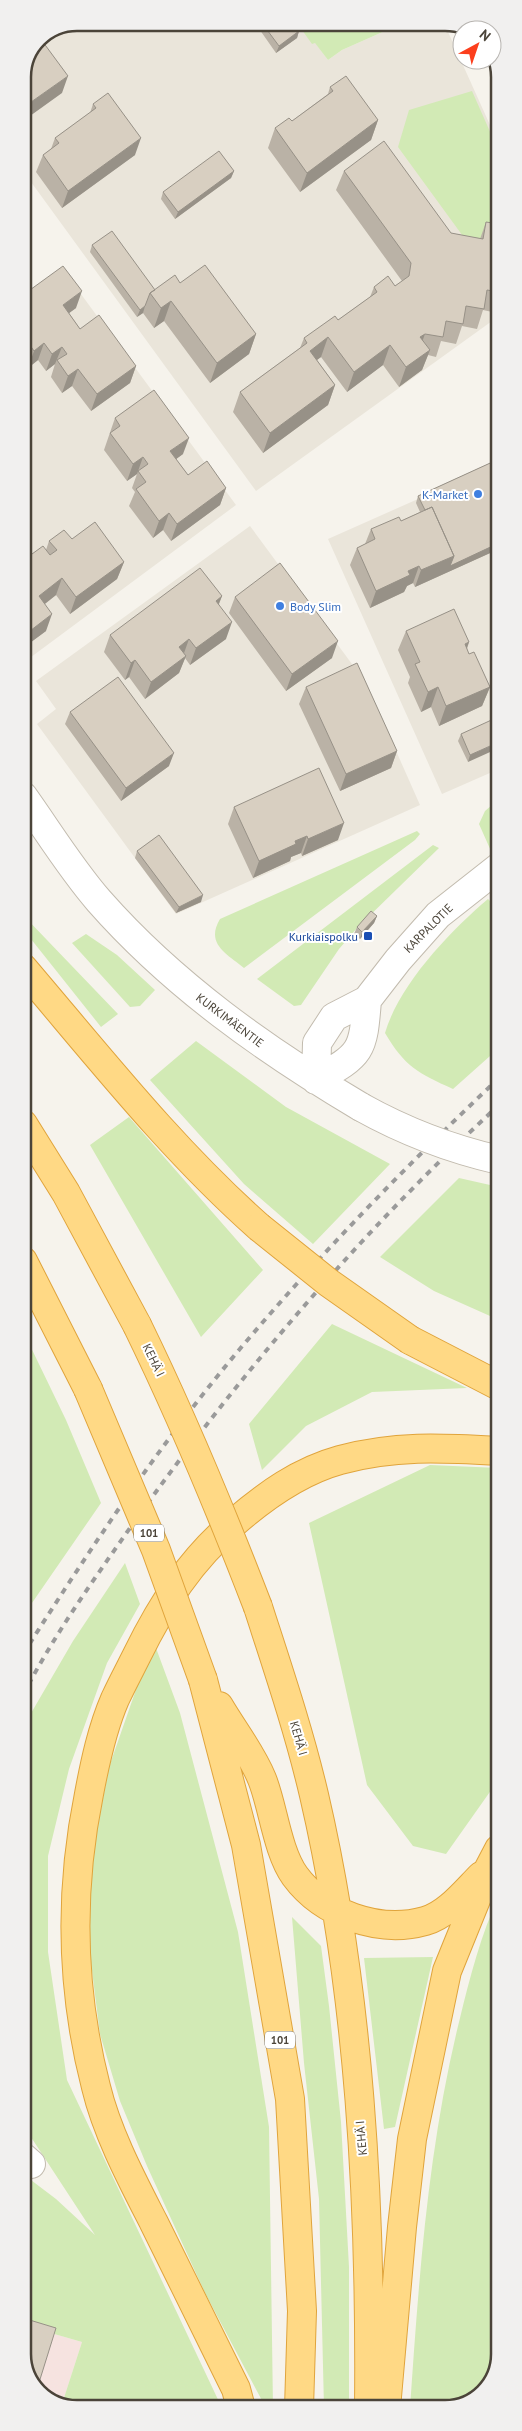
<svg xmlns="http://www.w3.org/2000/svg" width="522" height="2431" viewBox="0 0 522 2431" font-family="'PT Sans',sans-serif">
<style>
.residential{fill:#eae5da}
.medical{fill:#f6e3e0}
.green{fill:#d2eab5}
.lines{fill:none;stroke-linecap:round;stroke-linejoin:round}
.minor-casing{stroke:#c2bbae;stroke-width:30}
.tertiary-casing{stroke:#c2bbae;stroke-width:30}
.trunk-casing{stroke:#e0a43c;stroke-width:30}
.minor{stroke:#fff;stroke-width:28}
.tertiary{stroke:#fff;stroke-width:28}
.trunk{stroke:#ffd985;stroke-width:28}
.rail{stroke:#9a9a9a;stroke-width:4;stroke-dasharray:6 6;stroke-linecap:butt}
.tertiary-bridge-casing{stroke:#c2bbae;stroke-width:30;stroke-linecap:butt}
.trunk-bridge-casing{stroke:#e0a43c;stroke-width:30;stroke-linecap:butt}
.tertiary-bridge{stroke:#fff;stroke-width:28}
.trunk-bridge{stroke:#ffd985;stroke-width:28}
.wall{fill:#bab2a6}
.shaded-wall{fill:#979187}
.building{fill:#d8cfc1;stroke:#979187}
.shop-dot{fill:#3f7fe0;stroke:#fff;stroke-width:2}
.transit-dot{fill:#1a4fb4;stroke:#fff;stroke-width:2}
.labels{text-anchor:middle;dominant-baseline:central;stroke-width:4;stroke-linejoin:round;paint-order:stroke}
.shield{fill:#fff;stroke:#817c74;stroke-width:1}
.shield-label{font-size:11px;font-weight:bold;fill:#4b4439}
.shop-label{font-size:12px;fill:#366cbe;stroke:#fff;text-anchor:end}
.street-label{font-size:12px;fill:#4b4439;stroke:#fff}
.transit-label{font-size:12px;fill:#164399;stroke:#fff;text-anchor:end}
.rim{fill:none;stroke:#4b4439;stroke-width:2.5}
</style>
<rect width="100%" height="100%" fill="#f6f3ec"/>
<path class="residential" d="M 77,23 L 301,23 L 328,60 L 342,50 L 403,23 L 444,23 L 499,145 L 499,316 L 256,491 L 23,171 L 23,77 L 39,38 Z
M 492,56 L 499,70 L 499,85 L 488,60 L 492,60 Z
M 64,271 L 236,505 L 23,663 L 23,301 Z
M 499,463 L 499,769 L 442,794 L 328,539 Z
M 250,526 L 366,683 L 420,805 L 176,914 L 37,724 L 56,709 L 36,681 Z"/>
<path class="medical" d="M 23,2325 L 82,2342 L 62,2404 L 39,2393 L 23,2361 Z"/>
<path class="green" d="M 297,23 L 403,23 L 342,50 L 328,60 L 315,43 L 312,44 Z
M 472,91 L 499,152 L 499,278 L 465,239 L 398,147 L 409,110 Z
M 499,799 L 499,845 L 491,851 L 479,824 L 485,811 Z
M 417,831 L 420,834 L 415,840 L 244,968 C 227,954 205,944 220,919 Z
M 433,845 L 439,848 L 358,927 L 339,949 L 301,1005 L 294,1006 L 257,979 Z
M 488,899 L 499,910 L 499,1048 L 453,1089 C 418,1073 405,1067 385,1033 C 399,985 450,931 488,899 Z
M 23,915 L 118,1014 L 101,1027 L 23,929 Z
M 86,934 L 117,955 L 155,990 L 140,1006 L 130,1007 L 72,943 Z
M 196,1041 L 286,1107 L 390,1164 L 313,1244 L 244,1184 L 150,1080 Z
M 129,1117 L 263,1270 L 201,1337 L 90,1145 Z
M 459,1178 L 499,1187 L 499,1320 L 434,1291 L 380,1257 Z
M 332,1324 L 467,1388 L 372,1392 L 306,1426 L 262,1470 L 249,1424 Z
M 23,1331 L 66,1420 L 101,1503 L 23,1616 Z
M 430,1465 L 499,1468 L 499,1779 L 446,1854 L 413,1846 L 367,1785 L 309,1523 Z
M 125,1563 L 140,1604 L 107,1663 L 69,1769 L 48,1856 L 48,1952 L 67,2080 L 222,2408 L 70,2408 L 62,2404 L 82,2342 L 23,2325 L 23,2174 L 56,2199 L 95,2235 L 27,2131 L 23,2129 L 23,1727 L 73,1641 Z
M 156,1648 L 180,1713 L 238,1932 L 269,2127 L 273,2408 L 266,2408 L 205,2293 L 147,2166 L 120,2101 L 100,2034 L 89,1947 L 92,1856 L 109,1767 L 139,1681 Z
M 499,1896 L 499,2354 L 486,2390 L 452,2408 L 410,2408 C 419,2277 428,2146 460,2018 C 470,1977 481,1934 499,1896 Z
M 292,1917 L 321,1946 L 329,2006 L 341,2122 L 349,2267 L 349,2408 L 324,2408 L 319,2199 L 304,2063 Z
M 433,1957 L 395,2127 L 384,2129 L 364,1958 Z"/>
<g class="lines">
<g class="minor-casing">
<path id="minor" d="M 23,2157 L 31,2164"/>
</g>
<g class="tertiary-casing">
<path id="tertiary" d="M 23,796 C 48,831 71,869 99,901 C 173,985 265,1050 361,1107
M 316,1080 L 317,1043 L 334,1017 L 367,1000 L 398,960 L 438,915 L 499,867
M 316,1080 C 362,1054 363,1052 367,1000"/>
</g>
<g class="trunk-casing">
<path id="trunk" d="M 23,968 C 99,1057 171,1149 259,1227
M 23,1124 L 66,1193 L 137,1325
M 23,1261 L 88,1389
M 410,1340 L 499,1386
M 258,1607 C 278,1669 299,1731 314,1795 C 360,1993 371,2205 369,2408
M 203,1680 L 246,1845 L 290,2099 L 302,2311 L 299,2408
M 219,1706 C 233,1730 252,1754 262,1779 C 273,1806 277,1851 295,1876 C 323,1914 379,1934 425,1921 C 447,1915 465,1892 481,1876
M 241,2408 L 236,2389 C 208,2333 181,2278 154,2223 C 132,2180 107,2133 96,2087 C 71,1990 69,1892 89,1794 C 95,1762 102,1729 115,1699 C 122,1684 130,1669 137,1655 C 162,1604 191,1559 235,1522 C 266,1495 300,1471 340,1460 C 396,1445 443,1448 499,1451
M 386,2408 L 402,2227 L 412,2139 L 447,1971 L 488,1870 L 499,1849"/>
</g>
<use href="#minor" class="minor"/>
<use href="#tertiary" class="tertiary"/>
<use href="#trunk" class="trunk"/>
<path class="rail" d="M 23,1654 C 90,1549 159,1445 239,1350 C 320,1254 408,1164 499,1078
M 23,1695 C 55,1633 97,1575 137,1518 C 243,1370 365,1228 499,1105"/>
<g class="tertiary-bridge-casing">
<path id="tertiary-bridge" d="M 361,1107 C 404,1131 451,1149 499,1160"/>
</g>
<g class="trunk-bridge-casing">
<path id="trunk-bridge" d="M 259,1227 L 329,1283 L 410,1340
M 137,1325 C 182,1417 221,1511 258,1607
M 88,1389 L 156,1550 L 203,1680"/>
</g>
<use href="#tertiary-bridge" class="tertiary-bridge"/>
<use href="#trunk-bridge" class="trunk-bridge"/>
</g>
<path class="wall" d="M 255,23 L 293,23 L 299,31 L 297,38 L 276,53 Z
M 330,87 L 378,120 L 371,140 L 300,192 L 268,148 L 275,128 L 292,121 L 328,94 Z
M 93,104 L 135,155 L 62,208 L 36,172 L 43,155 L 51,149 L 55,138 L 90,113 Z
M 234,171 L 231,178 L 175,219 L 161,199 L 163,192 Z
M 344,171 L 451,233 L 480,239 L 486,222 L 498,257 L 499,257 L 499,308 L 497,313 L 483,310 L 477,329 L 462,326 L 456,344 L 441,341 L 436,357 L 428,355 L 422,370 L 399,387 L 383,365 L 347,392 L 321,357 L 317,360 L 335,385 L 328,405 L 263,453 L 233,412 L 240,392 L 300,348 L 304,338 L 338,320 L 370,297 L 374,287 L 395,286 L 402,281 L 336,190 Z
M 92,245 L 155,290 L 180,283 L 256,334 L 249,354 L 210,383 L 164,321 L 154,328 L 143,313 L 137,317 L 90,252 Z
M 23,295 L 76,308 L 69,313 L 80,329 L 136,366 L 130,383 L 91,411 L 72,386 L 62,393 L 51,377 L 55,364 L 46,371 L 38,360 L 28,368 L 23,360 Z
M 115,418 L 183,454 L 176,459 L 188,475 L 226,488 L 220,505 L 171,541 L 163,530 L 153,538 L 129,506 L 135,492 L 132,488 L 137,474 L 127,481 L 104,450 Z
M 499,459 L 499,549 L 415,587 L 413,583 L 407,586 L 404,592 L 370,608 L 350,565 L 357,548 L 365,544 L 371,529 L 401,521 L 420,512 L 416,503 L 418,496 Z
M 72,539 L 124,562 L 117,579 L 70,614 L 56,595 L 45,604 L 46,631 L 23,648 L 23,545 L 32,554 L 46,550 L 49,541 Z
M 222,596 L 219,604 L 226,639 L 190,665 L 185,658 L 179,673 L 145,699 L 129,677 L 125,680 L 104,652 L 110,635 Z
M 235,597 L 332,658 L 286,691 L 229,613 Z
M 406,631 L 469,642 L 467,649 L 469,654 L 490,687 L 482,706 L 439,726 L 431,707 L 421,712 L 408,683 L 410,677 L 398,650 Z
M 306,687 L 397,751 L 391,768 L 340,791 L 299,704 Z
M 70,712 L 169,766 L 121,801 L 65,724 Z
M 499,720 L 468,762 L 458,741 L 461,734 Z
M 234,807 L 338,840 L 302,856 L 301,853 L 291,857 L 290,861 L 253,878 L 228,824 Z
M 137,851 L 201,902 L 176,913 L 135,858 Z
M 377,916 L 374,923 L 360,939 L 354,934 L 357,927 Z"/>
<path class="shaded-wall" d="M 299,31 L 297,38 L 276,53 L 279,46 Z
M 68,76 L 62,93 L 23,121 L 23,112 L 24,107 Z
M 378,120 L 371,140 L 300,192 L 307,173 Z
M 141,138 L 135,155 L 62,208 L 68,191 Z
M 234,171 L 231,178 L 175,219 L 178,212 Z
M 82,291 L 76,308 L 57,322 L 63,305 Z
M 171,301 L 164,321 L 154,328 L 161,308 Z
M 145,306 L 143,313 L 137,317 L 140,310 Z
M 256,334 L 249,354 L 210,383 L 217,363 Z
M 425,334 L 418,353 L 420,337 Z
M 328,337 L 321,357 L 303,370 L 310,351 Z
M 44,343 L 38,360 L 28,368 L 34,351 Z
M 390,345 L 383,365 L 347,392 L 354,372 Z
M 62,347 L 55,364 L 46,371 L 52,354 Z
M 430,350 L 422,370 L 399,387 L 406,367 Z
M 136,366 L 130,383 L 91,411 L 97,394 Z
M 78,369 L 72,386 L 62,393 L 68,376 Z
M 335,385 L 328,405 L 263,453 L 270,433 Z
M 189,438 L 183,454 L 164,468 L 170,451 Z
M 143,457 L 137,474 L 127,481 L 133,464 Z
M 226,488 L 220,505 L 171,541 L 177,524 Z
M 169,513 L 163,530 L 153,538 L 159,521 Z
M 499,543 L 499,549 L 415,587 L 421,570 L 454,556 Z
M 124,562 L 117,579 L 70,614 L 76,597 Z
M 419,566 L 413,583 L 407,586 L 404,592 L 370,608 L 376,591 L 408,571 Z
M 62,578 L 56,595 L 33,613 L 39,596 Z
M 222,596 L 215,613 L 216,601 Z
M 52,614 L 46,631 L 23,648 L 23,642 L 26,634 Z
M 232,622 L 226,639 L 190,665 L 196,648 Z
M 189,639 L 183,656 L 179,647 Z
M 338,641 L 332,658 L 286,691 L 292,674 Z
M 469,642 L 462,661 L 465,644 Z
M 186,656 L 179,673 L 145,699 L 151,682 Z
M 135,660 L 129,677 L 125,680 L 131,663 Z
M 438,687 L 431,707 L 421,712 L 428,692 Z
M 490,687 L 482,706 L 439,726 L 446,706 Z
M 499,742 L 499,748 L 468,762 L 470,755 Z
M 397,751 L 391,768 L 340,791 L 346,774 Z
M 174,753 L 169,766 L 121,801 L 126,788 Z
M 344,823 L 338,840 L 302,856 L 308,839 Z
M 307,836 L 301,853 L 291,857 L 290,861 L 253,878 L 259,861 L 295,841 Z
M 203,895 L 201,902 L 176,913 L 179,907 Z
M 377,916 L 374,923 L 360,939 L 362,932 Z"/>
<path class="building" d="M 262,23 L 293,23 L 299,31 L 279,46 Z
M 39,38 L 40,38 L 68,76 L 24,107 L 23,105 L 22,77 Z
M 346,76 L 378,120 L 307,173 L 275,128 L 289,118 L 292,121 L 333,91 L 330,87 Z
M 108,93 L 141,138 L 68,191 L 43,155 L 59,143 L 55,138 L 96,108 L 93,104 Z
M 384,141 L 451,233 L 483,239 L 486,222 L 499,224 L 499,249 L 498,257 L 499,257 L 499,292 L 487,290 L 484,309 L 466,306 L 463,324 L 446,321 L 443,337 L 425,334 L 420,337 L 430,350 L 406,367 L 390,345 L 354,372 L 328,337 L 310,351 L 335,385 L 270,433 L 240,392 L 307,343 L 304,338 L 335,316 L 338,320 L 377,292 L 374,287 L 388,276 L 395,286 L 409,276 L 411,263 L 344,171 Z
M 219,151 L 234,171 L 178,212 L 163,192 Z
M 112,231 L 155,290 L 150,293 L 145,306 L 140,310 L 92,245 Z
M 205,265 L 256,334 L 217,363 L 171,301 L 161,308 L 150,293 L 175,275 L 180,283 Z
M 63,266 L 82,291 L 63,305 L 80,329 L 99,315 L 136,366 L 97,394 L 78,369 L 68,376 L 57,360 L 67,354 L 62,347 L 52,354 L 44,343 L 34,351 L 23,335 L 23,295 Z
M 154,390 L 189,438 L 170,451 L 188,475 L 207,461 L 226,488 L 177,524 L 169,513 L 159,521 L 136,489 L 146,482 L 138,471 L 148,464 L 143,457 L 133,464 L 110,433 L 120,426 L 115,418 Z
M 499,459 L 499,543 L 450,566 L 454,556 L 432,507 L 425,510 L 418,496 Z
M 432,507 L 454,556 L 421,570 L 419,566 L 408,571 L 410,575 L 376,591 L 357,548 L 375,539 L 371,529 L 399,517 L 401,521 Z
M 95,522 L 124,562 L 76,597 L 62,578 L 39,596 L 52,614 L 26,634 L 23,630 L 23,545 L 24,544 L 32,554 L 43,546 L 50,555 L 57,550 L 49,541 L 64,530 L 72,539 Z
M 280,563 L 338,641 L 292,674 L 235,597 Z
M 200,568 L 222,596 L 216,601 L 232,622 L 196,648 L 189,639 L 179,647 L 186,656 L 151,682 L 135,660 L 131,663 L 110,635 Z
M 454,609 L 469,642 L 465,644 L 469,654 L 474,652 L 490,687 L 446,706 L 438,687 L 428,692 L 415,664 L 420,662 L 406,631 Z
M 357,663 L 397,751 L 346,774 L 306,687 Z
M 118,677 L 174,753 L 126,788 L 70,712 Z
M 498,717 L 499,720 L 499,742 L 470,755 L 461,734 Z
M 319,768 L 344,823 L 308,839 L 307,836 L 295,841 L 296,844 L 259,861 L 234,807 Z
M 159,835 L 203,895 L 179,907 L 137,851 Z
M 371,911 L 377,916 L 362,932 L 357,927 Z
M 23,2318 L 56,2328 L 37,2389 L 23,2361 Z"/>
<g class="shop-dot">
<circle cx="478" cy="494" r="5"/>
<circle cx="280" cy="606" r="5"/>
</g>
<rect class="transit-dot" x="363" y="931" width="10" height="10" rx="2.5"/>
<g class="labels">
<g class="shield">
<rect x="134" y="1524.5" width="30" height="17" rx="4"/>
<rect x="265" y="2031.5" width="30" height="17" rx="4"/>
</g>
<g class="shield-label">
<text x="149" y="1533">101</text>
<text x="280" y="2040">101</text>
</g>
<g class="shop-label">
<text x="468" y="494">K-Market</text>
<text x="290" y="606" text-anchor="start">Body Slim</text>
</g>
<g class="street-label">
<text transform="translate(428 928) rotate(-45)">KARPALOTIE</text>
<text transform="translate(230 1020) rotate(37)">KURKIMÄENTIE</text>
<text transform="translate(154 1360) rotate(64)">KEHÄ I</text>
<text transform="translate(299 1738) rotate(74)">KEHÄ I</text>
<text transform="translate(361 2138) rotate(-95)">KEHÄ I</text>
</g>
<g class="transit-label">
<text x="358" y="936">Kurkiaispolku</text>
</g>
</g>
<path d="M0 0H522V2431H0ZM77 31H445A46 46 0 0 1 491 77V2354A46 46 0 0 1 445 2400H77A46 46 0 0 1 31 2354V77A46 46 0 0 1 77 31Z" fill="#f1f0ef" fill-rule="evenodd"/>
<path class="rim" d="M77 31H445A46 46 0 0 1 491 77V2354A46 46 0 0 1 445 2400H77A46 46 0 0 1 31 2354V77A46 46 0 0 1 77 31Z"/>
<g transform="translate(477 45) rotate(40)"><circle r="24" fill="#ffffff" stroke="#b7b4b0"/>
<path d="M0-4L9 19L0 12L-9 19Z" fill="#fc3f1d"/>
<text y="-8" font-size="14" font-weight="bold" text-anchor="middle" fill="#4b4439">N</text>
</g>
</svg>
